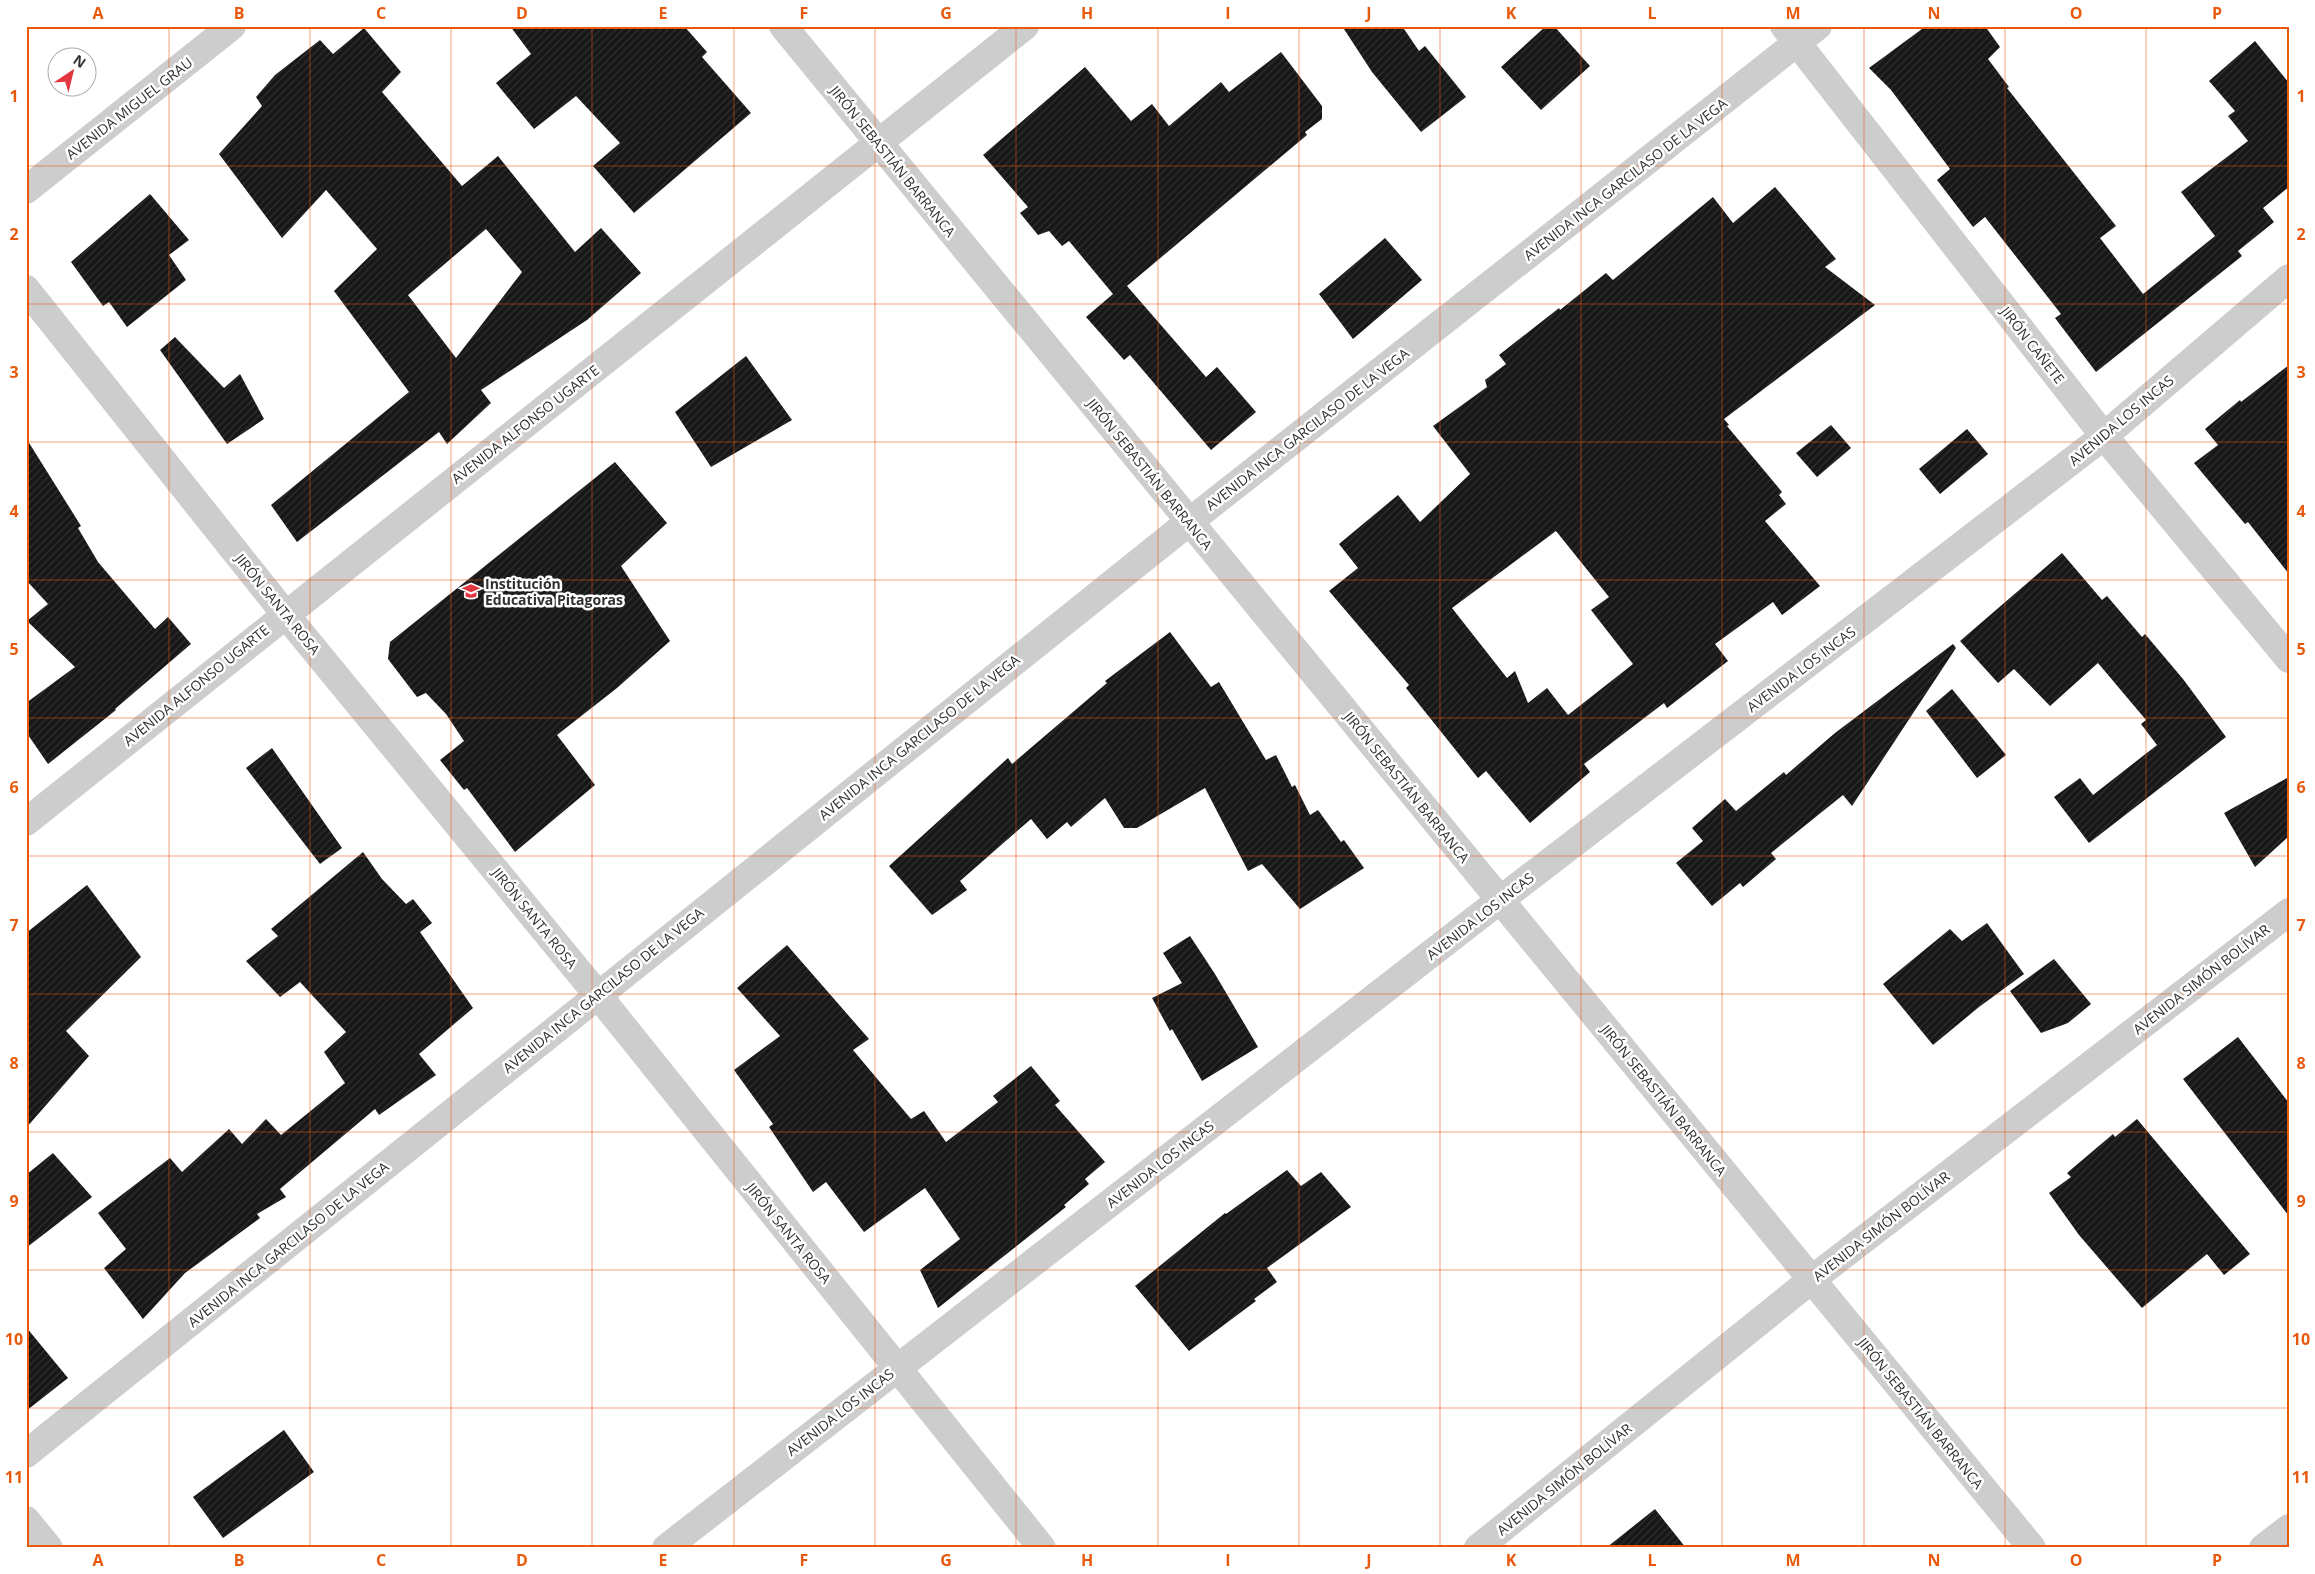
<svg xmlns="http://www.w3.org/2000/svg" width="2315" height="1574" viewBox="0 0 2315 1574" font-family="'Open Sans',sans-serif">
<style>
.building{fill:url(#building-hatch);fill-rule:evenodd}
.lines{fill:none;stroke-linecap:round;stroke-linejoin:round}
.minor{stroke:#cdcdcd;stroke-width:28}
.grid{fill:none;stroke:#e8590c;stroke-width:1;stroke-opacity:0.55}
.labels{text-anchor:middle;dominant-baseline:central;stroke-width:5;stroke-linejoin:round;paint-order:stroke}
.street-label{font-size:14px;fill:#303030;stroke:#fff}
.poi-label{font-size:14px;font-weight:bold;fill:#303030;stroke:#fff;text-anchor:start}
.neatline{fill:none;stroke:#e8590c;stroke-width:2}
.grid-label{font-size:16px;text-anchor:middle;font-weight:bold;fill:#e8590c}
</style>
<defs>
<pattern id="building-hatch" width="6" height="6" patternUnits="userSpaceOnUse" patternTransform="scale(1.25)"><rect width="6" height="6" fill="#171717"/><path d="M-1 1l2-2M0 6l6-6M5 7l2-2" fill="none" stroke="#303030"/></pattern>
</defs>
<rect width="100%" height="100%" fill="#fff"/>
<path class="building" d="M 510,26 L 684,26 L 707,52 L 702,57 L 751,113 L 634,213 L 593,166 L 620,143 L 576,96 L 534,129 L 496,83 L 531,54 Z
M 1342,26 L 1402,26 L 1419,51 L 1425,46 L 1466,97 L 1421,132 L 1372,72 Z
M 1546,26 L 1554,26 L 1590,66 L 1541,110 L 1501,67 Z
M 1926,26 L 1985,26 L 2000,47 L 1988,59 L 2009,87 L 2007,88 L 2116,226 L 2100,238 L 2143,294 L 2215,236 L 2181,192 L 2248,141 L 2228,116 L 2235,111 L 2209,81 L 2255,41 L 2289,83 L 2289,187 L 2263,208 L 2274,222 L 2238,251 L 2242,256 L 2096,372 L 2055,318 L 2061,314 L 1985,217 L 1973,227 L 1937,180 L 1950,169 L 1891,90 L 1869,68 Z
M 364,28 L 401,72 L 382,92 L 462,186 L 498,156 L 575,252 L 601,228 L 641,273 L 587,320 L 481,390 L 491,403 L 447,444 L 439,432 L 297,542 L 271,505 L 409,392 L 334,291 L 377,249 L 326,190 L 282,238 L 219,154 L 262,106 L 256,97 L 275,75 L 320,40 L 333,54 ZM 486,229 L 522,272 L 456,358 L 408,295 Z
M 1281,52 L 1322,106 L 1322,119 L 1305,132 L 1307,135 L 1127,286 L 1206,377 L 1217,367 L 1256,412 L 1211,450 L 1130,355 L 1124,360 L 1086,317 L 1113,294 L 1069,241 L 1062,246 L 1049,231 L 1038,235 L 1020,213 L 1028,207 L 983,155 L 1085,67 L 1131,121 L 1152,104 L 1169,126 L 1221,82 L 1229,92 Z
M 1775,187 L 1836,259 L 1825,267 L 1875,305 L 1724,419 L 1729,425 L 1727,426 L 1782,492 L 1779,495 L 1786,504 L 1765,521 L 1820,586 L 1782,615 L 1773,602 L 1715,644 L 1728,661 L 1667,708 L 1664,703 L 1584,764 L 1590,772 L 1530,823 L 1486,771 L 1478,778 L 1406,688 L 1409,685 L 1329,591 L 1358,568 L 1339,544 L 1398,495 L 1420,522 L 1470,474 L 1433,426 L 1487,387 L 1485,380 L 1506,364 L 1499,355 L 1559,308 L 1560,310 L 1606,273 L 1613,280 L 1713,197 L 1733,223 ZM 1556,531 L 1609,597 L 1591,610 L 1633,664 L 1568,715 L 1547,688 L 1528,703 L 1515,671 L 1507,678 L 1452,608 Z
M 150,194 L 189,240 L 169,255 L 186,280 L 127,327 L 109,302 L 103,306 L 71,262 Z
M 1385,238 L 1422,280 L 1353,339 L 1319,294 Z
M 175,337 L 224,388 L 240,374 L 264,419 L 227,444 L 160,350 Z
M 746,356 L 792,420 L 711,467 L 675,412 Z
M 2289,365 L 2289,574 L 2248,522 L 2245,524 L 2194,463 L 2218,445 L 2205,429 L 2240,400 L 2241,402 Z
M 1831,425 L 1851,448 L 1817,477 L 1796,453 Z
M 1967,429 L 1988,454 L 1940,494 L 1919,469 Z
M 26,438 L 81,526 L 78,528 L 98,562 L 155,629 L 168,617 L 191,644 L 115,709 L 116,710 L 48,764 L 26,732 L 26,703 L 75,667 L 27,621 L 48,604 L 26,580 Z
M 615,462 L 667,523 L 621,566 L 670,641 L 617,688 L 557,735 L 595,785 L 515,852 L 467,788 L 464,790 L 440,760 L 464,741 L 446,714 L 426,693 L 417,697 L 388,659 L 390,642 Z
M 2062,553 L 2102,600 L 2107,596 L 2142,637 L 2145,634 L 2183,679 L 2226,737 L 2089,843 L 2054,797 L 2080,778 L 2093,795 L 2157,745 L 2141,724 L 2146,720 L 2098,663 L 2050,706 L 2014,669 L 1998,683 L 1960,641 Z
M 1170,632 L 1211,687 L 1219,682 L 1266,760 L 1276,755 L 1292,787 L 1295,785 L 1310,815 L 1318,810 L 1341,842 L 1344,840 L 1364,868 L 1300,909 L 1262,864 L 1248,871 L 1205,788 L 1137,828 L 1124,828 L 1105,798 L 1071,827 L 1067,822 L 1047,839 L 1031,819 L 960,881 L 967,890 L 932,915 L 889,866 L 1008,758 L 1012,764 L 1107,683 L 1105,681 Z
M 1953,644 L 1956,648 L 1852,806 L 1843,795 L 1771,853 L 1776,859 L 1743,887 L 1740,883 L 1712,906 L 1676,863 L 1703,841 L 1692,828 L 1725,799 L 1736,811 L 1784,772 L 1786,775 L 1835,733 Z
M 1952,689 L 2006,755 L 1977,778 L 1926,711 Z
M 272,748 L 342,848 L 320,864 L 246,768 Z
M 2289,777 L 2289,836 L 2255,867 L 2224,813 Z
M 363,852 L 382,879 L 406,904 L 413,899 L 432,923 L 420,932 L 473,1008 L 419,1054 L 436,1075 L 379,1115 L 375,1109 L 280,1189 L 286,1197 L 257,1214 L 260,1218 L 185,1273 L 143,1319 L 104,1268 L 126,1249 L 98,1213 L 170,1158 L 182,1172 L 229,1129 L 242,1144 L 266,1119 L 281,1135 L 345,1083 L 324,1052 L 346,1032 L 300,982 L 280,997 L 246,961 L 278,936 L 271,929 Z
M 87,885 L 141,957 L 66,1031 L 89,1056 L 26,1128 L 26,933 Z
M 1987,923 L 2024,974 L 1979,1007 L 1933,1045 L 1883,984 L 1950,929 L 1962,941 Z
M 1190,936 L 1215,974 L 1258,1047 L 1202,1081 L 1172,1029 L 1170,1031 L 1152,998 L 1182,983 L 1163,953 Z
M 787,945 L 869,1039 L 853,1050 L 911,1119 L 924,1111 L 946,1142 L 998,1102 L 993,1096 L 1031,1066 L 1060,1101 L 1055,1105 L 1105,1162 L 1085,1179 L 1089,1184 L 1064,1205 L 1066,1207 L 938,1308 L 920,1270 L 960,1239 L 925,1188 L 864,1232 L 826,1182 L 813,1192 L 769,1127 L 773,1124 L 734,1070 L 780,1036 L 737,988 Z
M 2054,959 L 2091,1004 L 2068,1023 L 2041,1033 L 2010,991 Z
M 2238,1037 L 2289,1103 L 2289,1216 L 2183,1079 Z
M 2137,1119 L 2250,1254 L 2224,1275 L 2207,1254 L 2142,1308 L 2079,1235 L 2049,1193 L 2071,1177 L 2067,1173 L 2113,1134 L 2115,1137 Z
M 53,1153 L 92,1197 L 26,1248 L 26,1175 Z
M 1287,1170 L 1301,1186 L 1321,1172 L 1351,1207 L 1267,1268 L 1277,1282 L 1254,1299 L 1256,1301 L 1189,1351 L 1135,1286 L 1225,1213 L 1226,1214 Z
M 26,1327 L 68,1378 L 26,1411 Z
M 284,1430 L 314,1472 L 223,1538 L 193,1497 Z
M 1655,1509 L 1686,1548 L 1606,1548 Z"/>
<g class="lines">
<path class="minor" d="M 783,26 L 2032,1548
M 1784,26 L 2104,436 L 2289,659
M 26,190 L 232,26
M 26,289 L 285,614 L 597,994 L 1042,1548
M 26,822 L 1025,26
M 26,1454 L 1189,522 L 1818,26
M 26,1520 L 49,1548
M 666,1548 L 1500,900 L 2104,436 L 2289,278
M 1478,1548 L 1811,1280 L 2289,912
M 2263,1548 L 2289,1528"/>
</g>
<path class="grid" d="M 169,26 L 169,1548M 310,26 L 310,1548M 451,26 L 451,1548M 592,26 L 592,1548M 734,26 L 734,1548M 875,26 L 875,1548M 1016,26 L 1016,1548M 1158,26 L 1158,1548M 1299,26 L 1299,1548M 1440,26 L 1440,1548M 1581,26 L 1581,1548M 1722,26 L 1722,1548M 1864,26 L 1864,1548M 2005,26 L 2005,1548M 2146,26 L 2146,1548M 26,166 L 2289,166M 26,304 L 2289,304M 26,442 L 2289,442M 26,580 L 2289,580M 26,718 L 2289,718M 26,856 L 2289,856M 26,994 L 2289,994M 26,1132 L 2289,1132M 26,1270 L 2289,1270M 26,1408 L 2289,1408"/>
<defs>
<g id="school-bare" transform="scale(1.35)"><path d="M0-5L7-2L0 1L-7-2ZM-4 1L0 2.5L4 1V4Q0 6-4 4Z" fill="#e23641" stroke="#fff" stroke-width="2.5" paint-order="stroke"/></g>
</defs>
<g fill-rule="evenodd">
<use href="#school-bare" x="471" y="591"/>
</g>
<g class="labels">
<g class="street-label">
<text transform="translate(129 108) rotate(-38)">AVENIDA MIGUEL GRAU</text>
<text transform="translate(893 161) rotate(51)">JIRÓN SEBASTIÁN BARRANCA</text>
<text transform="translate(1625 179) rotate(-38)">AVENIDA INCA GARCILASO DE LA VEGA</text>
<text transform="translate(2033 345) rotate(52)">JIRÓN CAÑETE</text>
<text transform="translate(2121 420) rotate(-40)">AVENIDA LOS INCAS</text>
<text transform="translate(525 424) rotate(-38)">AVENIDA ALFONSO UGARTE</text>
<text transform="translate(1307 429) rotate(-38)">AVENIDA INCA GARCILASO DE LA VEGA</text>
<text transform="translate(1150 474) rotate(51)">JIRÓN SEBASTIÁN BARRANCA</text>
<text transform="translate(278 604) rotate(51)">JIRÓN SANTA ROSA</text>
<text transform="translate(1801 669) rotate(-37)">AVENIDA LOS INCAS</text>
<text transform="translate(196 685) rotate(-39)">AVENIDA ALFONSO UGARTE</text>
<text transform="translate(919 737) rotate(-39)">AVENIDA INCA GARCILASO DE LA VEGA</text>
<text transform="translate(1407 787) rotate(51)">JIRÓN SEBASTIÁN BARRANCA</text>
<text transform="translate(1480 916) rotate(-38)">AVENIDA LOS INCAS</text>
<text transform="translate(535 918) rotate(51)">JIRÓN SANTA ROSA</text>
<text transform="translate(2201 979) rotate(-38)">AVENIDA SIMÓN BOLÍVAR</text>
<text transform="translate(603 990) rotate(-39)">AVENIDA INCA GARCILASO DE LA VEGA</text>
<text transform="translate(1664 1100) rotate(51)">JIRÓN SEBASTIÁN BARRANCA</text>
<text transform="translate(1160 1164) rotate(-38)">AVENIDA LOS INCAS</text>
<text transform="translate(1881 1226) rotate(-38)">AVENIDA SIMÓN BOLÍVAR</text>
<text transform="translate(789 1233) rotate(51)">JIRÓN SANTA ROSA</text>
<text transform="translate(288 1244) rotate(-39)">AVENIDA INCA GARCILASO DE LA VEGA</text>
<text transform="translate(840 1412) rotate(-38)">AVENIDA LOS INCAS</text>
<text transform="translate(1921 1413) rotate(51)">JIRÓN SEBASTIÁN BARRANCA</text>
<text transform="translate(1564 1479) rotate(-39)">AVENIDA SIMÓN BOLÍVAR</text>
</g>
<g class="poi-label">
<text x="485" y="583">Institución<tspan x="485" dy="16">Educativa Pitagoras</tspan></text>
</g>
</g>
<rect width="2315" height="1574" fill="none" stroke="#ffffff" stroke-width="55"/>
<g transform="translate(72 72) rotate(35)"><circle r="24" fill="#ffffff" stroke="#acacac"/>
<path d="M0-4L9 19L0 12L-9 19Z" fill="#e23641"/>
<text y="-8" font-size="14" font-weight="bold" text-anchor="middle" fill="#303030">N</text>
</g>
<rect x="28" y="28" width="2260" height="1518" class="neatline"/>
<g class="grid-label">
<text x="98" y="19">A</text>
<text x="239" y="19">B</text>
<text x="381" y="19">C</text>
<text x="522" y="19">D</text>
<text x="663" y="19">E</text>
<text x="804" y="19">F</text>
<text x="946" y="19">G</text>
<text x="1087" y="19">H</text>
<text x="1228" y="19">I</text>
<text x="1369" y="19">J</text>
<text x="1511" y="19">K</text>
<text x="1652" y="19">L</text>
<text x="1793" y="19">M</text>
<text x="1934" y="19">N</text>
<text x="2076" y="19">O</text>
<text x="2217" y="19">P</text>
<text x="14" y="102">1</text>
<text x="2301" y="102">1</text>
<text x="14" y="240">2</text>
<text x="2301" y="240">2</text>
<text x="14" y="378">3</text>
<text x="2301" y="378">3</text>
<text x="14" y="517">4</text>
<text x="2301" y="517">4</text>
<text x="14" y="655">5</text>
<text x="2301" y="655">5</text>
<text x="14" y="793">6</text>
<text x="2301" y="793">6</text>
<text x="14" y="931">7</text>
<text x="2301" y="931">7</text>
<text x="14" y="1069">8</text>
<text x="2301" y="1069">8</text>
<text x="14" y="1207">9</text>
<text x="2301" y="1207">9</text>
<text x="14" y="1345">10</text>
<text x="2301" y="1345">10</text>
<text x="14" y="1483">11</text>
<text x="2301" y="1483">11</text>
<text x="98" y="1566">A</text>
<text x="239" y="1566">B</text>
<text x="381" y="1566">C</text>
<text x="522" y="1566">D</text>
<text x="663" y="1566">E</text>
<text x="804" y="1566">F</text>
<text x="946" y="1566">G</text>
<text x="1087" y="1566">H</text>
<text x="1228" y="1566">I</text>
<text x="1369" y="1566">J</text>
<text x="1511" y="1566">K</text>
<text x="1652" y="1566">L</text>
<text x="1793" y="1566">M</text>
<text x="1934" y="1566">N</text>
<text x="2076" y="1566">O</text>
<text x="2217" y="1566">P</text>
</g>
</svg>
